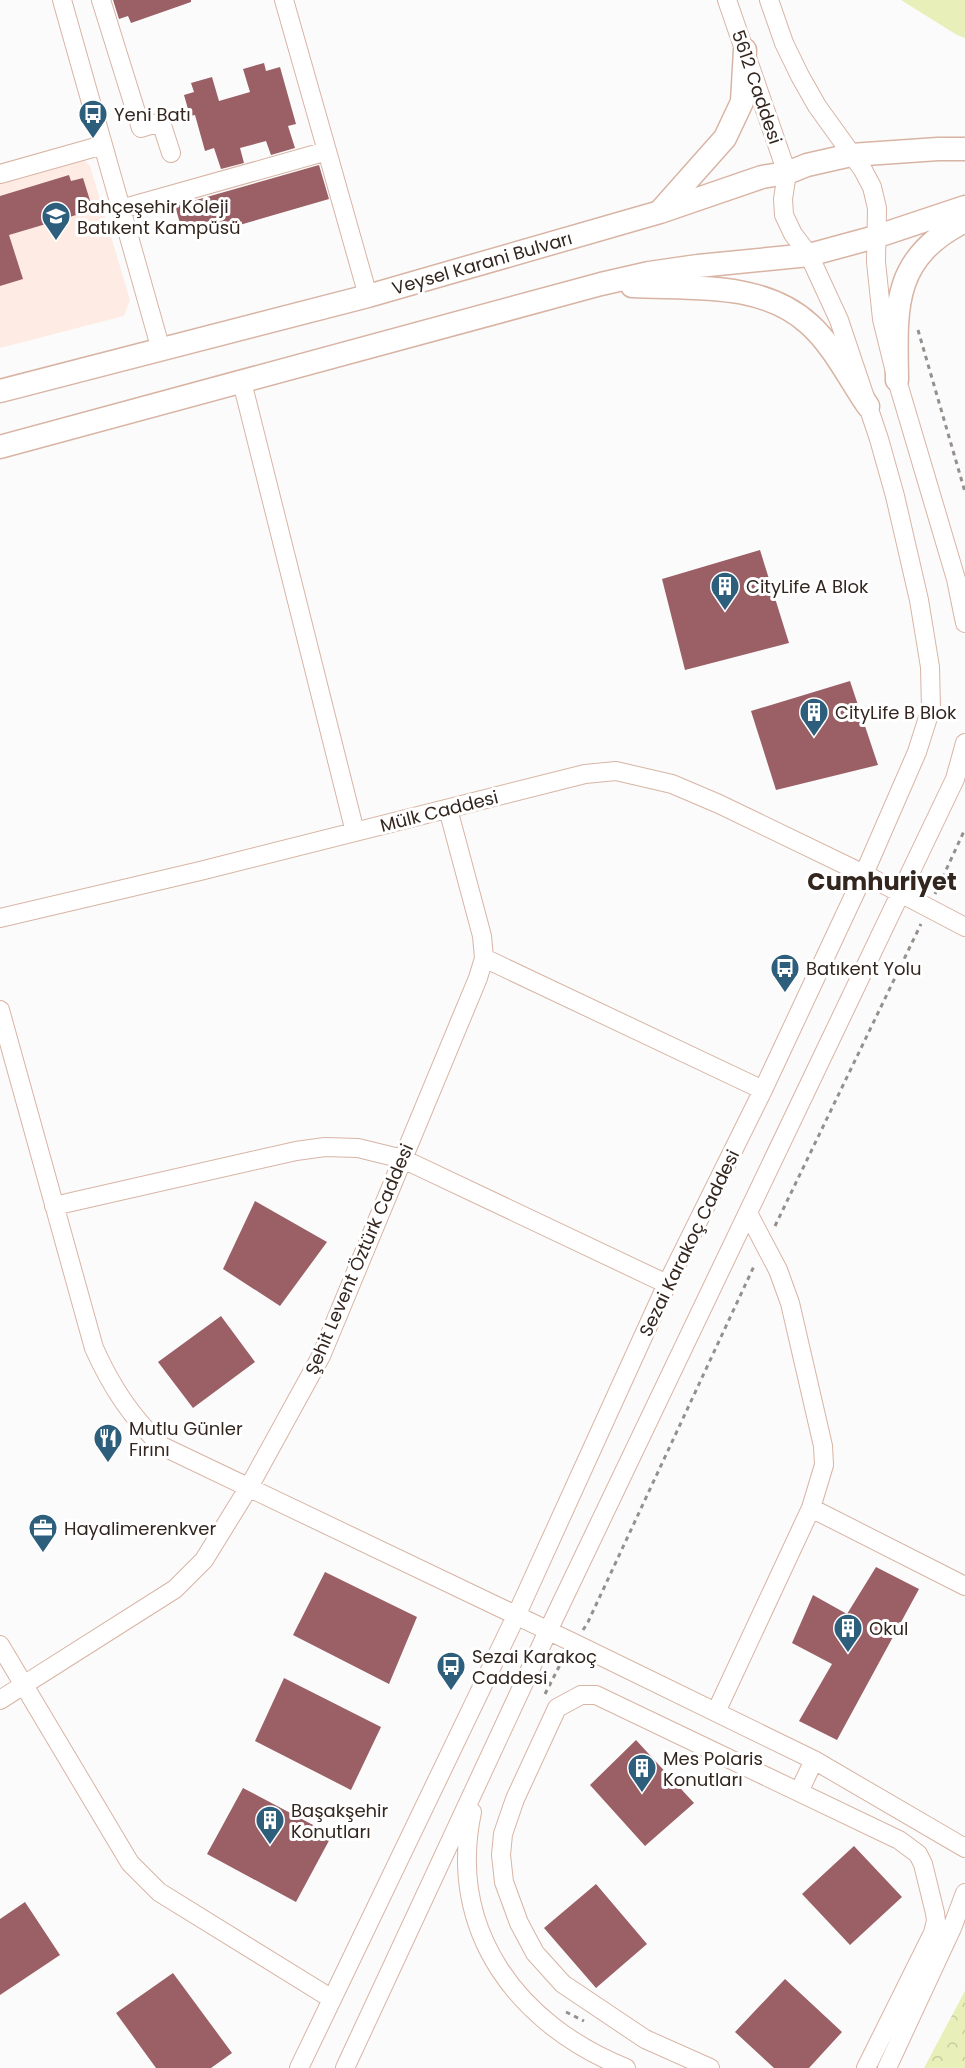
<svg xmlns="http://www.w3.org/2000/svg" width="965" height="2068" viewBox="0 0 965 2068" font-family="Poppins,sans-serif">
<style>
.built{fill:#feece4}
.grass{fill:#e8efb9}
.park{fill:url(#park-crowns)}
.building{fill:#9a6066}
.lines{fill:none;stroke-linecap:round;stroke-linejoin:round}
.minor-casing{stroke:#d8b4a4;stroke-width:20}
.major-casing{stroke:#d8b4a4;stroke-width:25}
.path{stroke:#96908c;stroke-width:3;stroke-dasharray:4.5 4.5;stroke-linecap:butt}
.minor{stroke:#fff;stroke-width:18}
.major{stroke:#fff;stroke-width:22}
.labels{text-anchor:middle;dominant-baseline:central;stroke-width:6;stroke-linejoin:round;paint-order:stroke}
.street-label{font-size:18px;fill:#33261f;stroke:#fff}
.poi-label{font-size:18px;fill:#33261f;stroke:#fff;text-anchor:start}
.district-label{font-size:24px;font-weight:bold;fill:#33261f;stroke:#fff}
</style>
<defs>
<pattern id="park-crowns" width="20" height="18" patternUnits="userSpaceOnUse" patternTransform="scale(1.5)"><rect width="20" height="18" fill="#e8efb9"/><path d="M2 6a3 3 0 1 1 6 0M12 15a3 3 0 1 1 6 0" fill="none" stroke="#c7cd9f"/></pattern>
</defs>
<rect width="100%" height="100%" fill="#fbfbfb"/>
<path class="built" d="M 82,157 L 90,166 L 130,300 L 124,316 L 0,348 L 0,181 Z"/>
<path class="grass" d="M 901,0 L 965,0 L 965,38 L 957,35 Z"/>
<path class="park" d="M 965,1991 L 965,2068 L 924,2068 Z"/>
<path class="building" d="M 113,0 L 191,0 L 191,2 L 131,23 L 128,16 L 119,19 Z
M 264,63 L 266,71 L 280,67 L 296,124 L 288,126 L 295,148 L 271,155 L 266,141 L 240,148 L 244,163 L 221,169 L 214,148 L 205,151 L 195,115 L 190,116 L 184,95 L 194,92 L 191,83 L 212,77 L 219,101 L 250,92 L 243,69 Z
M 319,165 L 329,199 L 195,238 L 192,227 L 182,230 L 175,206 Z
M 69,175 L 71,181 L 83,178 L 93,210 L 9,235 L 23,279 L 0,286 L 0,196 Z
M 760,550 L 789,643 L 685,670 L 662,579 Z
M 850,681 L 878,765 L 776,790 L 751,711 Z
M 255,1201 L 327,1242 L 280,1306 L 223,1269 Z
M 221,1316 L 255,1362 L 193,1408 L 158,1362 Z
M 876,1567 L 919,1589 L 837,1740 L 799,1721 L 832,1664 L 792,1643 L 813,1595 L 847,1614 Z
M 325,1572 L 417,1617 L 389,1684 L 293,1635 Z
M 284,1678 L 381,1727 L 351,1790 L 255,1741 Z
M 636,1740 L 694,1803 L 645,1846 L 590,1785 Z
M 243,1788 L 332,1835 L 296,1902 L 207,1854 Z
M 854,1846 L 902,1897 L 850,1945 L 802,1894 Z
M 596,1884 L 647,1944 L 596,1988 L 544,1928 Z
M 25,1902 L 60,1955 L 0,1995 L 0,1919 Z
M 173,1973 L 232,2053 L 211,2068 L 156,2068 L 116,2013 Z
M 785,1979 L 842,2032 L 809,2068 L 774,2068 L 735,2032 Z"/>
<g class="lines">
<g class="minor-casing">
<path id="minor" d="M 62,0 L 161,350
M 101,0 L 141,128 L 161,122 L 171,153
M 284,0 L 327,151
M 769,0 L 784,43 L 800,76 L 817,106 L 863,170 L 872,187 L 877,208 L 876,262 L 882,319 L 897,380 L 956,579 L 965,623
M 0,174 L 103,145
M 121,209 L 327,151 L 368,296
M 242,382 L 355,832
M 0,918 L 200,871 L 585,774 L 616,771 L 672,784 L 719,804 L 864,874 L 965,927
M 484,958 L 763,1090
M 0,1010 L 94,1348 C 111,1386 131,1417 162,1446 L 574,1643 L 814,1760 L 965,1848
M 54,1206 L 296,1151 L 325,1147 L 358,1148 L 403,1159 L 667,1284
M 811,1508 L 965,1586
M 0,1645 L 130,1863 L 159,1892 L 332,1999
M 0,1700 L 175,1589 L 204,1560 L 249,1487 L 321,1356 L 478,978 L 484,958 L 482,936 L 448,809
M 716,1712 L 811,1508 L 824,1465 L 823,1446 L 790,1303 L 778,1270 L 748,1213
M 799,1792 L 814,1760
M 472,1812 C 447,1931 518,2025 626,2068
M 299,2068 L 516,1616 L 667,1284 L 763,1090 L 864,874 L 917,752 L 931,708 L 930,667 L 919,600 L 895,496 L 879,439 L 839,320 L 809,255 L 793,234 L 784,215 L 783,199 L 787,173 L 727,0
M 345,2068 L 548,1631 L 955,779 L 965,743
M 710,2068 L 645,2039 L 563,1984 L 535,1953 L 519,1923 L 504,1882 L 501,1855 L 503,1834 L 515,1799 L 557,1708 L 581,1695 L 596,1695 L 899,1840 L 918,1854 L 923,1864 L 935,1913 L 936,1921 L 933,1933 L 866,2068
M 887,2068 L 952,1928 L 965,1893"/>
</g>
<g class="major-casing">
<path id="major" d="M 662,209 L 725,138 L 742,102 L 745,50
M 632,286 C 691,289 762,281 809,324 C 833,345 850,380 868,406
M 897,380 C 896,308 891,258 965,221
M 0,391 L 368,296 L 660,212 L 762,177 L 787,173 L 807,165 L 851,155 L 938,149 L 965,149
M 0,447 L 601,284 L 649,273 L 698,266 L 809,255 L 875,237 L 965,207"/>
</g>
<path class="path" d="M 918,330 L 965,492
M 935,894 L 965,829
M 775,1226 L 921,924
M 583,1630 L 588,1622 L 755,1264
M 545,1694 L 564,1657
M 566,2012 L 584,2021"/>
<use href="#minor" class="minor"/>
<use href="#major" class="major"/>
</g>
<defs>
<g id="bus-pin" transform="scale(1.5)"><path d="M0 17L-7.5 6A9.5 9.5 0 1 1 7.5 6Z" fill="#2d5e7c" stroke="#fff"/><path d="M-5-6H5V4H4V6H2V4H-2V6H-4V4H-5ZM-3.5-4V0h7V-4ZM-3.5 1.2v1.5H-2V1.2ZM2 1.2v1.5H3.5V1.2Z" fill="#fff"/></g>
<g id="school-pin" transform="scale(1.5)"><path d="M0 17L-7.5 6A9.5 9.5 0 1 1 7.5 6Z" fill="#2d5e7c" stroke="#fff"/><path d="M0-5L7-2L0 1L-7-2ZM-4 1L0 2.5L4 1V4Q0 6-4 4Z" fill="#fff"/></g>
<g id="building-pin" transform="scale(1.5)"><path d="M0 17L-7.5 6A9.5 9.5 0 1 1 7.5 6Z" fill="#2d5e7c" stroke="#fff"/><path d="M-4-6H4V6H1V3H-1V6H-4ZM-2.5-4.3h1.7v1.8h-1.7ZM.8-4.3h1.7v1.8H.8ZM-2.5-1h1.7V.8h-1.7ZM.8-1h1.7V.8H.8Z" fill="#fff"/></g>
<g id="restaurant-pin" transform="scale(1.5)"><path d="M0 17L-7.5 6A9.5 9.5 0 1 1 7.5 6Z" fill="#2d5e7c" stroke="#fff"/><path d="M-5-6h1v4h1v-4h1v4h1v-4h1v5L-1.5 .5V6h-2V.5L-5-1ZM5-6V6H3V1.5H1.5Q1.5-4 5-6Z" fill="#fff"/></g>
<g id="office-pin" transform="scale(1.5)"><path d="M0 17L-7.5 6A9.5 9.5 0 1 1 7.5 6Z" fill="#2d5e7c" stroke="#fff"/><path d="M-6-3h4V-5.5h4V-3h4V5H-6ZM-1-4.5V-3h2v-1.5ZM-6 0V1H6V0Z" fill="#fff"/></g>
</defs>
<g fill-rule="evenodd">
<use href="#bus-pin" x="93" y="114"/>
<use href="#school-pin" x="56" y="216"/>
<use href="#building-pin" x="725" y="586"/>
<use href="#building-pin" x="814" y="712"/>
<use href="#bus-pin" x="785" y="968"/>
<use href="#restaurant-pin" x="108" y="1438"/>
<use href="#office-pin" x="43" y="1528"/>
<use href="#building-pin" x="848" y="1628"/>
<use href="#bus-pin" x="451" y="1666"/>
<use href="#building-pin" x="642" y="1768"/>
<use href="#building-pin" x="270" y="1820"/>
</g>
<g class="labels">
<g class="street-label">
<text transform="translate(757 87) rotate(71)">5612 Caddesi</text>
<text transform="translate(482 263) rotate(-16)">Veysel Karani Bulvarı</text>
<text transform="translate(439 811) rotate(-14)">Mülk Caddesi</text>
<text transform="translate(689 1243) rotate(-64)">Sezai Karakoç Caddesi</text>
<text transform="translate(359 1259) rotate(-67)">Şehit Levent Öztürk Caddesi</text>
</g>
<g class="poi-label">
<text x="114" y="114">Yeni Batı</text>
<text x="77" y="206">Bahçeşehir Koleji<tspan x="77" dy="21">Batıkent Kampüsü</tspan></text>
<text x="746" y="586">CityLife A Blok</text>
<text x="835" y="712">CityLife B Blok</text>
<text x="806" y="968">Batıkent Yolu</text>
<text x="129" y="1428">Mutlu Günler<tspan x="129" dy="21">Fırını</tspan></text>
<text x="64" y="1528">Hayalimerenkver</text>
<text x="869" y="1628">Okul</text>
<text x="472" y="1656">Sezai Karakoç<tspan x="472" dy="21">Caddesi</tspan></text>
<text x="663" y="1758">Mes Polaris<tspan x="663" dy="21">Konutları</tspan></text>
<text x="291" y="1810">Başakşehir<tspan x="291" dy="21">Konutları</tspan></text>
</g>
<g class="district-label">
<text x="882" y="881">Cumhuriyet</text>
</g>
</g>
</svg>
